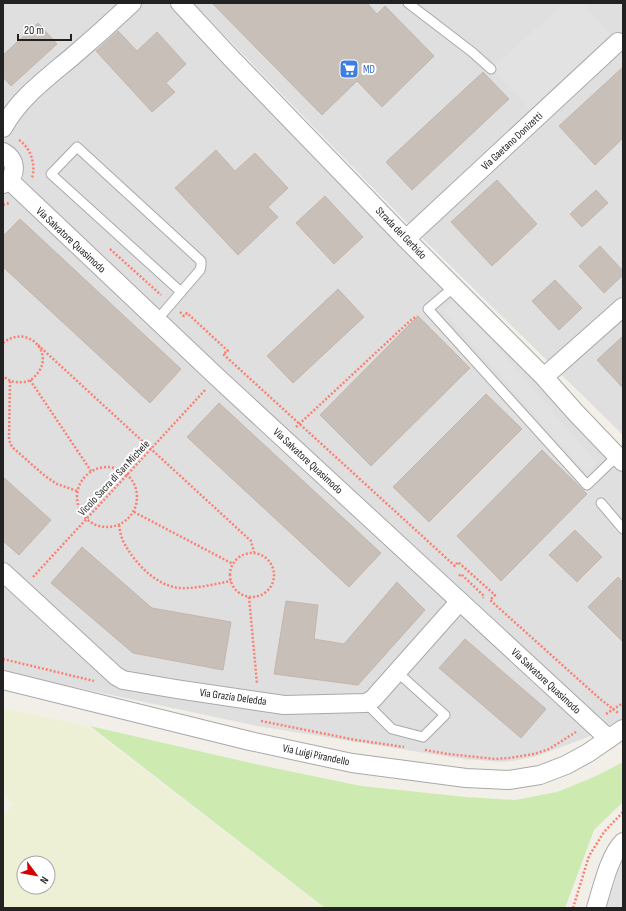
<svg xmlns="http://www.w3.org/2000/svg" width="626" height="911" viewBox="0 0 626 911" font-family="'Sofia Sans Condensed',sans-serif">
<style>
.residential{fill:#e0dfdf}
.farmland{fill:#eef0d5;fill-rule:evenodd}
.grass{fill:#cdebb0}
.parking{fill:#e2e2e2}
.building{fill:#c7bfb8;stroke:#c4b6ab}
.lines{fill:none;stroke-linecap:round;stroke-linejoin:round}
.service-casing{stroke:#a9a9a9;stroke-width:11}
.minor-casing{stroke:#a9a9a9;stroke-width:20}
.path{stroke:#fa8072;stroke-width:2.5;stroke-dasharray:2 2;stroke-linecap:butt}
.service{stroke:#fff;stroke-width:9}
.minor{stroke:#fff;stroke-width:18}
.labels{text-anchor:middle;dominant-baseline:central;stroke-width:4;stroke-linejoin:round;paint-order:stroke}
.shop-label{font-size:11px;fill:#366cbe;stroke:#fff;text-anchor:start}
.street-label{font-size:11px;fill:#222;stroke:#fff}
</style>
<rect width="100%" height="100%" fill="#f2efe9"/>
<path class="residential" d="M 3,3 L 169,3 L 183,18 L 623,466 L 623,718 L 588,737 L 537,756 L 519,760 L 503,762 L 463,759 L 257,726 L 3,672 Z
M 193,3 L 623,3 L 623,435 L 415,231 Z"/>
<path class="farmland" d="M 3,708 L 87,726 L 324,908 L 3,908 L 3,817 L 13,804 L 3,795 ZM 24,863 L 48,863 L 48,887 L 24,887 Z"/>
<path class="grass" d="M 90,726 L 255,764 L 361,786 L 466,797 L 515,800 L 557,792 L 594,777 L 623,762 L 623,802 L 594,830 L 565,908 L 325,908 Z"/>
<path class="parking" d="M 564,3 L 583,3 L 610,34 L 530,110 L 491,69 Z
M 453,300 L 503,354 L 597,463 L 587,474 L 443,310 Z
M 623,860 L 623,908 L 606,908 L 621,863 Z"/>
<path class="building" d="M 212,3 L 367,3 L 377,14 L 385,6 L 434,56 L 382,107 L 357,81 L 322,115 Z
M 38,23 L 57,44 L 11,86 L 3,77 L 3,55 Z
M 118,31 L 137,51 L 157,32 L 186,64 L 166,83 L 175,92 L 152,112 L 96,51 Z
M 623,67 L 623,138 L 595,165 L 559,126 Z
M 483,72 L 509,99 L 412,190 L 386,162 Z
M 216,150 L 235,171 L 255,153 L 288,188 L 268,207 L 278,217 L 238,255 L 175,188 Z
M 497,180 L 537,224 L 492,266 L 451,222 Z
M 596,190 L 608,203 L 582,227 L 570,214 Z
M 325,196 L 363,237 L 334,264 L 296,223 Z
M 20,219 L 181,369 L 150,403 L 3,267 L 3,236 Z
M 600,246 L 623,271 L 623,275 L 604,293 L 579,266 Z
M 555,280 L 582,308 L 559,330 L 532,301 Z
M 338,289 L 364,317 L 293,383 L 267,356 Z
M 418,316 L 470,368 L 371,466 L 320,415 Z
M 623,336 L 623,388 L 597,360 Z
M 486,394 L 522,429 L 429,522 L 393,487 Z
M 219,403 L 381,553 L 349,587 L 187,437 Z
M 542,450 L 587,494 L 501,581 L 457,536 Z
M 3,477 L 51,520 L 19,555 L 3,541 Z
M 575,530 L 602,557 L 577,582 L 549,555 Z
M 82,547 L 152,608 L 231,622 L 223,670 L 133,653 L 51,583 Z
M 618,577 L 623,582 L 623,642 L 588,607 Z
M 397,582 L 425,610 L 358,685 L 274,674 L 286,601 L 318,605 L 314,639 L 344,644 Z
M 465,639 L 546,709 L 521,738 L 439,668 Z"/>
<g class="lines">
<g class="service-casing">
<path id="service" d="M 408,3 L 472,52 L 491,69
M 454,287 L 428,309 L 587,485 L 617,456
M 157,320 L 200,270 L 201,266 L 201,261 L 77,147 L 51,174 L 181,292
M 601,503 L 623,529
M 366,703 L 392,729 L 423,737 L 445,715 L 397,672"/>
</g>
<g class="minor-casing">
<path id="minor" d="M 180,3 L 232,59 L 406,239 L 544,377 L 576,413 L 623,462
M 3,128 C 19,98 47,78 73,56 C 93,39 113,21 132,3
M 3,152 C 17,160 18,176 3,184
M 9,180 L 217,377 L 609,739
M 406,239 L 618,42
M 544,377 L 623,307
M 3,572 L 116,676 L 123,680 L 176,689 L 284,705 L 366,703 L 373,699 L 460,601
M 3,680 L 250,741 L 352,763 L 466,778 L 508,780 L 540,775 L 566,765 L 588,753 L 623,729
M 596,908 C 602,889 609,856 623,842"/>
</g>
<path class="path" d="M 19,140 C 31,148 36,165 32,178
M 3,205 L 9,203
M 110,249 L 161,295
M 180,312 L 184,316 L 187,313 L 228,351 L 223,354 L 455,566 L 458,562 L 495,595 L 490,600 L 599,698 L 618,713
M 3,343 C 28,323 56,354 36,375 C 33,379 28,382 23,382 C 15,383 9,381 3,376
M 38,345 L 251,541 L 254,552
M 30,380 L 91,471
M 10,381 L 9,440 L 12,447 L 45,476 L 57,484 L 77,491
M 296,427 L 411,320 L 417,316
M77 497a30 30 0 1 1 60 0a30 30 0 1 1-60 0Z
M 134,512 L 233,564
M 119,525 C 120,531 121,537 124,543 C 135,563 155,585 179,588 C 197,589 214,584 231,581
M230 575a22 22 0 1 1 44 0a22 22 0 1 1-44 0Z
M 459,576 L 461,574 L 484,596 L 483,598
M 33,577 L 206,389
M 249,597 L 257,684
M 3,659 L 94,681
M 606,714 L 623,703
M 261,721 L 356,740 L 404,747
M 425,750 L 448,754 L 495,759 L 509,758 L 534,754 L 549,749 L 576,732
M 573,908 L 589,856 L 604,832 L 623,812"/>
<use href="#service" class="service"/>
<use href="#minor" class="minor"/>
</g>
<defs>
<g id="supermarket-square" transform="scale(1)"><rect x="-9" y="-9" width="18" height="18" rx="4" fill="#3f7fe0" stroke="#fff"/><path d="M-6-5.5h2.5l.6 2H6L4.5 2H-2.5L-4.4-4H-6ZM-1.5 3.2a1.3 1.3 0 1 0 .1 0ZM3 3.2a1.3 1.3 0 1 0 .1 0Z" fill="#fff"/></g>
</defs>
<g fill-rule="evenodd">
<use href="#supermarket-square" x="349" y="69"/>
</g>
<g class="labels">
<g class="shop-label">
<text x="363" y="69">MD</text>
</g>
<g class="street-label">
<text transform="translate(512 141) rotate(-43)">Via Gaetano Donizetti</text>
<text transform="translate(401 233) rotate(46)">Strada del Gerbido</text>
<text transform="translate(71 240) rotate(43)">Via Salvatore Quasimodo</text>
<text transform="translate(308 461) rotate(43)">Via Salvatore Quasimodo</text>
<text transform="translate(114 478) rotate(-47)">Vicolo Sacra di San Michele</text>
<text transform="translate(546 681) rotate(43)">Via Salvatore Quasimodo</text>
<text transform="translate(233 697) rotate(8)">Via Grazia Deledda</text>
<text transform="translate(316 755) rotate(12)">Via Luigi Pirandello</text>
</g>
</g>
<rect width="626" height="911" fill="none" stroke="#222222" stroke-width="8"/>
<g transform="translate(36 875) rotate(122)"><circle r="19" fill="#ffffff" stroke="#a7a7a7"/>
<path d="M0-3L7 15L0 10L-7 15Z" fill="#d40000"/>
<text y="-6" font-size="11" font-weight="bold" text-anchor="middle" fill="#222222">N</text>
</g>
<path d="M18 34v6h53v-6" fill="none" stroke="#222222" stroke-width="2"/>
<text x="24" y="34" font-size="12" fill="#222222" stroke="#ffffff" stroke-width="3" paint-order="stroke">20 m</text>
</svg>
